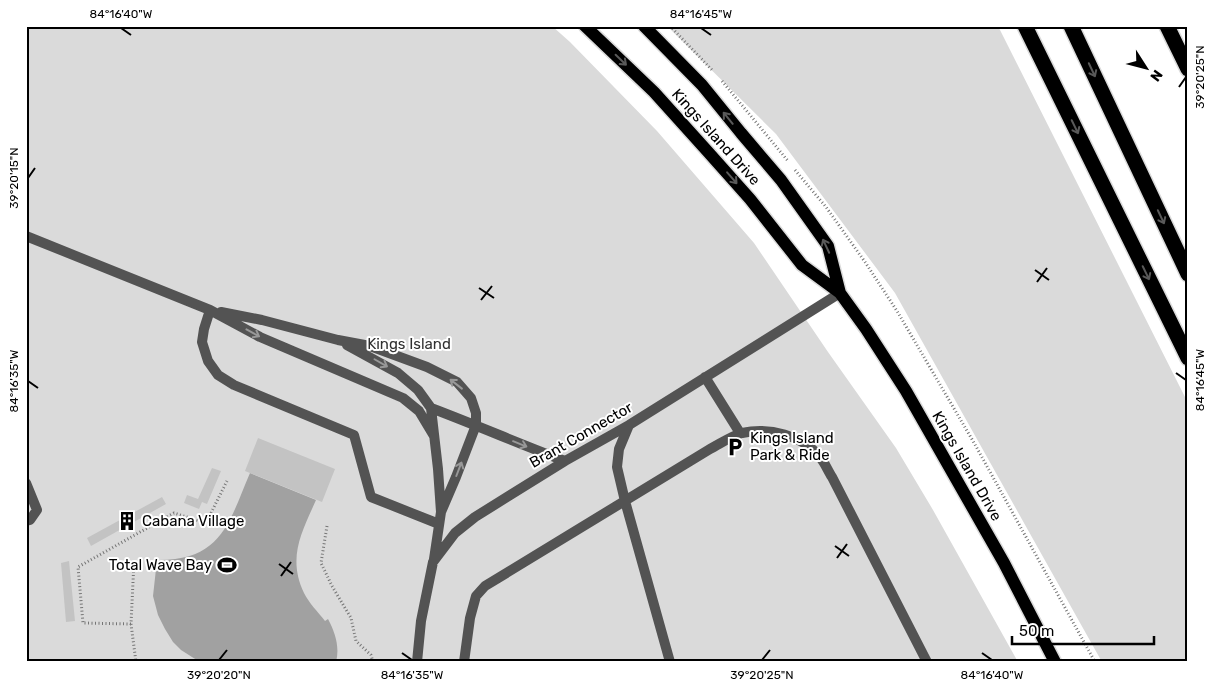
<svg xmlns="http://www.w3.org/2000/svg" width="1214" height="688" viewBox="0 0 1214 688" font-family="Rubik,sans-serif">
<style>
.green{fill:#dadada}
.water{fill:#a1a1a1}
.building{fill:#c3c3c3}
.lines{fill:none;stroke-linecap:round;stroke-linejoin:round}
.primary-casing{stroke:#dbdbdb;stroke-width:15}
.highway-casing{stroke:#dbdbdb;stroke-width:18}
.path{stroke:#757575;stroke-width:3;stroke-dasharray:1 2.5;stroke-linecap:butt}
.lane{stroke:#535353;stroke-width:10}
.primary{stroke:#000;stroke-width:12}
.highway{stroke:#000;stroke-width:15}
.oneway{stroke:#595959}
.oneway2{stroke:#989898}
.ticks{fill:none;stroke:#000;stroke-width:2}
.labels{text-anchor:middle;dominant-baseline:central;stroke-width:4;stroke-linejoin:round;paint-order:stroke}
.street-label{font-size:15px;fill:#000;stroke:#fff}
.park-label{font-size:15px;fill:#313131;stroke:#fff}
.poi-label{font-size:15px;fill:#000;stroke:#fff;text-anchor:start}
.neatline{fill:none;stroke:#000;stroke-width:2}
.ticks-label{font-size:12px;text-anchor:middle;fill:#000}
</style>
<rect width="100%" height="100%" fill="#fff"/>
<path class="green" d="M 26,26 L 552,26 L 570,42 L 657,131 L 754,243 L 828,352 L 896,448 L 933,510 L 1018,662 L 26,662 Z
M 667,26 L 998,26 L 1188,403 L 1188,662 L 1102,662 L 895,293 L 776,134 Z"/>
<path class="water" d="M 250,473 L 316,500 C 302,532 287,557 304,593 C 309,603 318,612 325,621 L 328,619 C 335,632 340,647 336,662 L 200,662 L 192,657 L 181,650 L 173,642 L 165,629 L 158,615 L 153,596 L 156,569 L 159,560 C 222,560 229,522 250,473 Z"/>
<path class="building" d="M 258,438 L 335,469 L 322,502 L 245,471 Z
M 212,468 L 221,471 L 207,504 L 202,502 L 199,509 L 184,503 L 187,495 L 198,499 Z
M 162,497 L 166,504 L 91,546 L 87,538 Z
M 69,561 L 75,621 L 66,622 L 61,563 Z"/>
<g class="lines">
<g class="primary-casing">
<path id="primary" d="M 585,26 L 654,92 L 709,153 L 750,199 L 802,265 L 840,293 L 866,329 L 906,391 L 1004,563 L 1055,662
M 644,26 L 702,85 L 741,133 L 781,180 L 828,246 L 840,293"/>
</g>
<g class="highway-casing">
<path id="highway" d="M 1025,26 L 1188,358
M 1071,26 L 1188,274
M 1167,26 L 1188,69"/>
</g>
<path class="path" d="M 670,26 L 713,71
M 722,81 L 788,161
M 795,170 L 826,207 L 865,262 L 897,311 L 973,441 L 1095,662
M 327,526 L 321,563 L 332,586 L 351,618 L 356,641 L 371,655 L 373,662
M 134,561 L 131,624 L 136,662
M 131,624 L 83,623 L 78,567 L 174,513 L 206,523 L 227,481"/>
<path class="lane" d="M 26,236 L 210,310 L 260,337 L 403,398 L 419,411 L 434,436
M 210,310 L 204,329 L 202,342 L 208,361 L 218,375 L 234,385 L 354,435 L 371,497 L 439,524
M 221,312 L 262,320 L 338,340 L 370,346 L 427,367 L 457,382 L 471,398 L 476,413 L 476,425 L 456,477 L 441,512
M 347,345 L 398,373 L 418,390 L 431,408 L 438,469 L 441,512 L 434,559
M 705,377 L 740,433
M 431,408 C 476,425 520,444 565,461
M 629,425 L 619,449 L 617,467 L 625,501 L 670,662
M 26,483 L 37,510 L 30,520 L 26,521
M 417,662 L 421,621 L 433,562 L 455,533 L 475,517 L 565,461 L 629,425 L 840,293
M 464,662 L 470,618 L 476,596 L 485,586 L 710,449 C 720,444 731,436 742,433 C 769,427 802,435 820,457 C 825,463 828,471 832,477 L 927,662"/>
<use href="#primary" class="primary"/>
<use href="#highway" class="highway"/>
</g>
<defs><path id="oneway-shaft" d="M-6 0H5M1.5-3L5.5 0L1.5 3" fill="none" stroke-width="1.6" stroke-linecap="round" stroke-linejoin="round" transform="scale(1.25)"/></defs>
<g class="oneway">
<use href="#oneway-shaft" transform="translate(621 60) rotate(44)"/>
<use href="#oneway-shaft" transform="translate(1092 70) rotate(65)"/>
<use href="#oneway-shaft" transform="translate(728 118) rotate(-129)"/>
<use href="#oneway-shaft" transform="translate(1075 127) rotate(64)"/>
<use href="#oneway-shaft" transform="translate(732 178) rotate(49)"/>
<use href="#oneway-shaft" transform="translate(1161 217) rotate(65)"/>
<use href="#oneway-shaft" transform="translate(826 246) rotate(-115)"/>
<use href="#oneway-shaft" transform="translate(1146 273) rotate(64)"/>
</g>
<g class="oneway2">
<use href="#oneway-shaft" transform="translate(253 333) rotate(29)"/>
<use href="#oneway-shaft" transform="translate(381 363) rotate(30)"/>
<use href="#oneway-shaft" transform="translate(456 384) rotate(-142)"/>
<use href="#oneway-shaft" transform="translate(520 444) rotate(22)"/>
<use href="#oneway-shaft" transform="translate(459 469) rotate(-69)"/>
</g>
<path class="ticks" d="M 121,28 L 131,35M 701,28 L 711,35M 1179,87 L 1186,77M 28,178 L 35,168M 1035,270 L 1049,280M 1037,282 L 1047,268M 479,288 L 494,298M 481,300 L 492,286M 1176,373 L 1186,380M 28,381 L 38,388M 835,546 L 849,556M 837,558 L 847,544M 279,564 L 293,574M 281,576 L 291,562M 402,653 L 412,660M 982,653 L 992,660M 219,660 L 227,650M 762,660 L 770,650"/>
<defs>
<g id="parking-bare" transform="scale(1.5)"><path d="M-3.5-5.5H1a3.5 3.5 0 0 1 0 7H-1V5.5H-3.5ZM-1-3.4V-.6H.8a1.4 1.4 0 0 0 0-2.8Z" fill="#000" stroke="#fff" stroke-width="2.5" paint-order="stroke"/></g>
<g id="building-bare" transform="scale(1.5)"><path d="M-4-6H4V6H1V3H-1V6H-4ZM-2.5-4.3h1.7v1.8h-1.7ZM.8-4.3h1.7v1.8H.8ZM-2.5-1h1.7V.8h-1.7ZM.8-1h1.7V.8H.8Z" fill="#000" stroke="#fff" stroke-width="2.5" paint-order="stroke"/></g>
<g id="stadium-bare" transform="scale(1.5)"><path d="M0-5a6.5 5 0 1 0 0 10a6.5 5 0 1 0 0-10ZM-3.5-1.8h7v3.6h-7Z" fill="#000" stroke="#fff" stroke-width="2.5" paint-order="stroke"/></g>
</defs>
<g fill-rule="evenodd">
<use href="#parking-bare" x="735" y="447"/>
<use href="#building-bare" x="127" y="521"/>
<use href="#stadium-bare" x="227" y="565"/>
</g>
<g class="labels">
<g class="street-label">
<text transform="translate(716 137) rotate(48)">Kings Island Drive</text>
<text transform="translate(581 435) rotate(-30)">Brant Connector</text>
<text transform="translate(967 466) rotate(60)">Kings Island Drive</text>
</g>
<g class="park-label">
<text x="409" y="344">Kings Island</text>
</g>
<g class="poi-label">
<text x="750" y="438">Kings Island<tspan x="750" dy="17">Park &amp; Ride</tspan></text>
<text x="142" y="521">Cabana Village</text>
<text x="212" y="565" text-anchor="end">Total Wave Bay</text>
</g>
</g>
<rect width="1214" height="688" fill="none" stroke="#ffffff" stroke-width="55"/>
<g transform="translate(1146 68) rotate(126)" stroke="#ffffff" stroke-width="4" paint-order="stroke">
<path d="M0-4L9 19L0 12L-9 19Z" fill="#000000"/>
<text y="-8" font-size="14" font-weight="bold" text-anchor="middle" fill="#000000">N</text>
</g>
<path d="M1012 636v8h142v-8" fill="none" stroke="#000000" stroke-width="2.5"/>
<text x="1019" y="636" font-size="15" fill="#000000" stroke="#ffffff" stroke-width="4" paint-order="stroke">50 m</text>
<rect x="28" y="28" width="1158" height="632" class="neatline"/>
<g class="ticks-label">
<text x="121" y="18">84°16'40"W</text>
<text x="701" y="18">84°16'45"W</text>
<text transform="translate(1200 77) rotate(-90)" y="4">39°20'25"N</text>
<text transform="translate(14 178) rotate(-90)" y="4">39°20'15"N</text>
<text transform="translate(1200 380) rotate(-90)" y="4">84°16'45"W</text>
<text transform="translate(14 381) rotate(-90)" y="4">84°16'35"W</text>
<text x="219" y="679">39°20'20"N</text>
<text x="412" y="679">84°16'35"W</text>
<text x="762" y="679">39°20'25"N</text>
<text x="992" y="679">84°16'40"W</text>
</g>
</svg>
